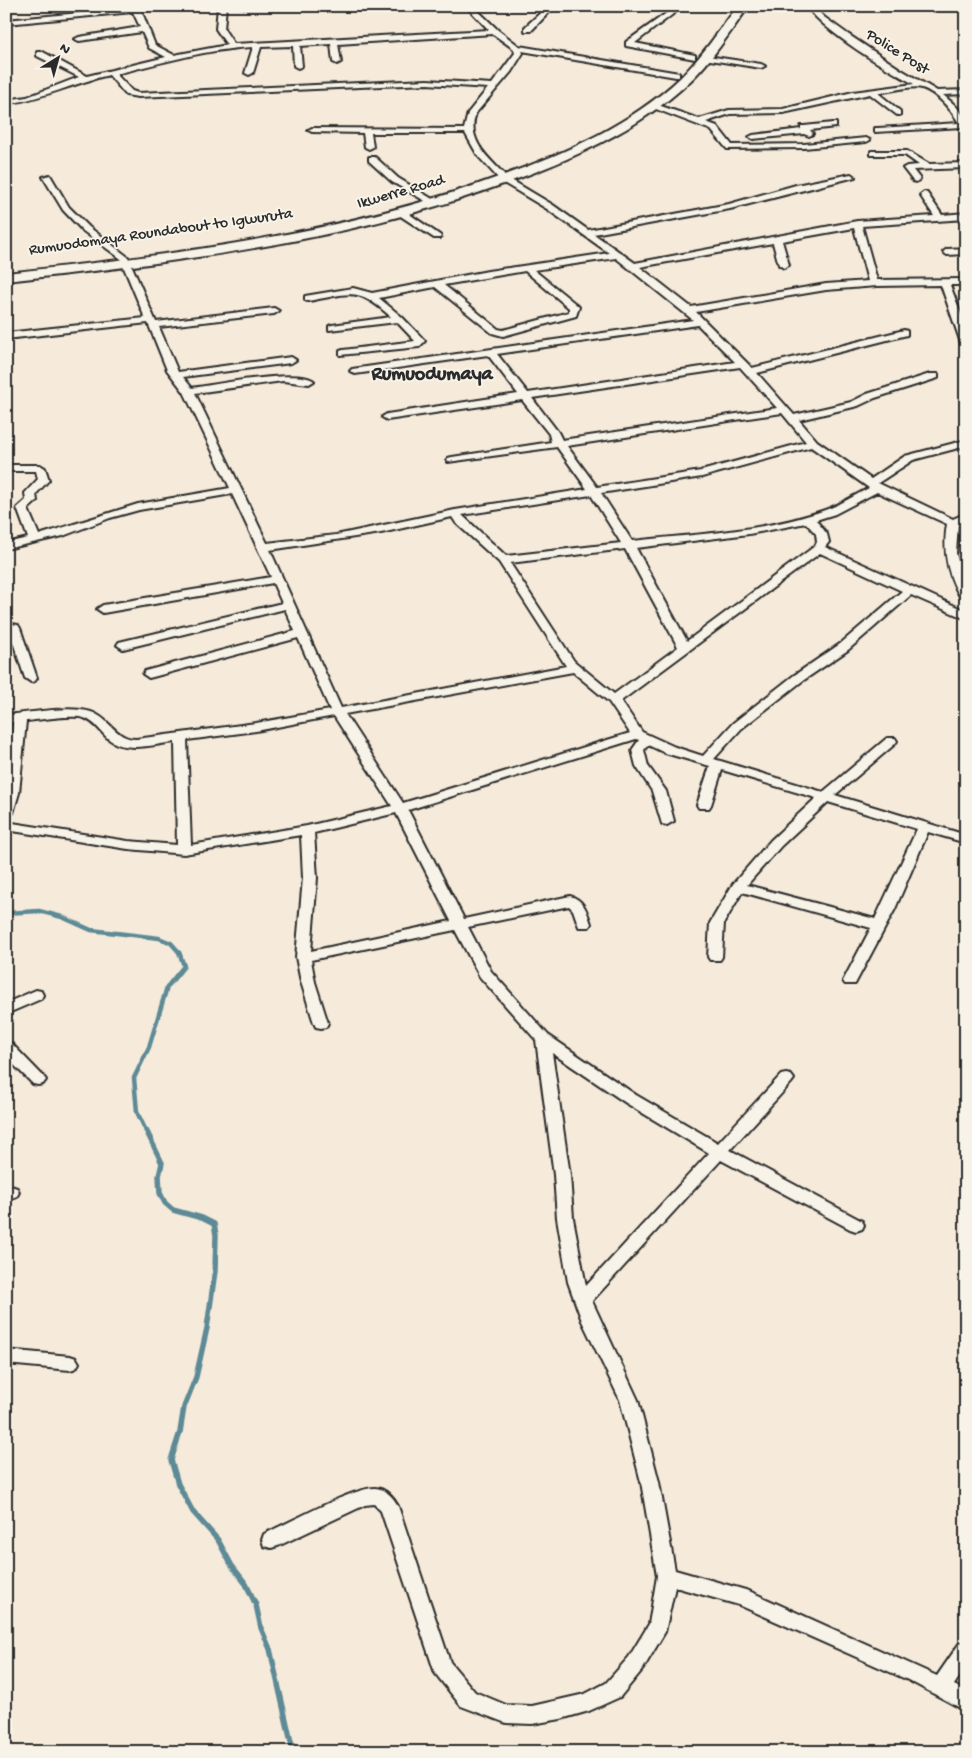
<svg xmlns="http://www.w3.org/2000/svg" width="972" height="1758" viewBox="0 0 972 1758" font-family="'Gochi Hand',sans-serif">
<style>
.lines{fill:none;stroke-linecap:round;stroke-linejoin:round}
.stream-far1{stroke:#5d8a96;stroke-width:4.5}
.stream{stroke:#5d8a96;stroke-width:5.5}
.street-casing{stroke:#2b2b2b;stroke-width:4}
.primary-casing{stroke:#2b2b2b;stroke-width:4}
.street{fill:#f7f3e8;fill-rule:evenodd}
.primary{fill:#f7f3e8;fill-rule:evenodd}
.labels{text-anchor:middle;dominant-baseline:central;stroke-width:4;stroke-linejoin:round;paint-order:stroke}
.far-street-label{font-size:16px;fill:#2b2b2b;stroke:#f7f3e8}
.far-district-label{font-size:20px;font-weight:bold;fill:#2b2b2b;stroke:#f7f3e8}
</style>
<rect width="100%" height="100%" fill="#f6ebda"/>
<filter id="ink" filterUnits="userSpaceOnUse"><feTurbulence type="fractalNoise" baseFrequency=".02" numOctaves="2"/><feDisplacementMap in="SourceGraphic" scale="10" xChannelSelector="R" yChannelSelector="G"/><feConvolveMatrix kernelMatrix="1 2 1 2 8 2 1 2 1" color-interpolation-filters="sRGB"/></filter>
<g filter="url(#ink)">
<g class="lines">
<path class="stream-far1" d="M 6,913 L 39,911 L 62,917 L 91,930 L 159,938 L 171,943 L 179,952 L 184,966 L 167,987 L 149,1047 L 134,1078 L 137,1112 L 146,1131"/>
<path class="stream" d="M 146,1130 L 162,1163 L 159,1176 L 160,1193 L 165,1203 L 173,1210 L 202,1218 L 214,1224 L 216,1235 L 215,1271 L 207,1328 L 196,1377 L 184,1407 L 180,1432 L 171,1460 L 178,1484 L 193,1512 L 218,1540 L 232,1566 L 246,1584 L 256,1605 L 261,1628 L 270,1649 L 291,1742 L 295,1752"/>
<g class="street-casing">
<path id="street" d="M 131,6 L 138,6 L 141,10 L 155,45 L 174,55 L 227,45 L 216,29 L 218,6 L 226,6 L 224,29 L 234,44 L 489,30 L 466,6 L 473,6 L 498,30 L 519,46 L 679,73 L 679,77 L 676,77 L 522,51 L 523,53 L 511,72 L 476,113 C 466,139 487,157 504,174 L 504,178 L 508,178 L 553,205 L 588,230 L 729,204 L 796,185 L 851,174 L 855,177 L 730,209 L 594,234 L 635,263 L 857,221 L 934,216 L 920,195 L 924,192 L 927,193 L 942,215 L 966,213 L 966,219 L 862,226 L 877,280 L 966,279 L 966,285 L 950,285 L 966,327 L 966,346 L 961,343 L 941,285 L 877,286 L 826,290 L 696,312 L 752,368 L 904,330 L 907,331 L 907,335 L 757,373 L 794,415 L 851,402 L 867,394 L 930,374 L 938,374 L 938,378 L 875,398 L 858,406 L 799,420 L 817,441 L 871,479 L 905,456 L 966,440 L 966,446 L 913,460 L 878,483 L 953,519 L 966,513 L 966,521 L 958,525 L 956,553 L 960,570 L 966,585 L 966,600 C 960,599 959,594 956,589 C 946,568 943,548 947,524 L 877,492 L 835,514 L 816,520 L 827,534 L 829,542 L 825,547 L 966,611 L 966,619 L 911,595 L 848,650 L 801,682 L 741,729 L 714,759 L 823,792 L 887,738 L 895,738 L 897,741 L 895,744 L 835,795 L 966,835 L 966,843 L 928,832 L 895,909 L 855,984 L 845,984 L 843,981 L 871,928 L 742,892 L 724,923 L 722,957 L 720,960 L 710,960 L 708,957 L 710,923 L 733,884 L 771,840 L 816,798 L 722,770 L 711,805 L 709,808 L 699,808 L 697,805 L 710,766 L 665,753 L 648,745 L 644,750 L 648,766 L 666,791 L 674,821 L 667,825 L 662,824 L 652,791 L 636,766 L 632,750 L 639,740 L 636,739 L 408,810 L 464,919 L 570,896 C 584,900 587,911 591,924 L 589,927 L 579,927 L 573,910 L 569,906 L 468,927 L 491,971 L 548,1035 L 636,1095 L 718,1143 L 781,1075 L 786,1074 L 791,1075 L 794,1079 L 791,1083 L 730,1150 L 862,1221 L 864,1225 L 862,1229 L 856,1231 L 850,1229 L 721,1160 L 592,1301 L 638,1400 L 659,1482 L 675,1570 L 749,1591 L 937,1676 L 959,1644 L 966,1641 L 966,1667 L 954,1685 L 966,1691 L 966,1711 L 908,1680 L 739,1605 L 675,1587 L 665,1632 L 643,1669 L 620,1697 L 589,1711 L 561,1719 L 532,1724 L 506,1723 L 461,1706 L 435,1673 L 381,1511 L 374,1504 L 365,1505 L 278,1546 L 271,1548 L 264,1546 L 262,1540 L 264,1534 C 289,1523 352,1488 375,1488 C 385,1488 394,1498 398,1506 L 450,1662 L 475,1692 L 506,1705 L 532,1706 L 585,1694 L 606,1683 L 629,1657 L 649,1624 L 657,1576 L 641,1482 L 620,1400 L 582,1321 L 568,1282 L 557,1218 L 554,1175 L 536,1040 L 480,977 L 455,930 L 311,960 L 315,982 L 328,1023 L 326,1027 L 321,1028 L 316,1027 L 314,1023 L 301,982 L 296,957 L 303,878 L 301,835 L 184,854 L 128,849 L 6,830 L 6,822 L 128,841 L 177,845 L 175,742 C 156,744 127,753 110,740 C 101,733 96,722 84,718 C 74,714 38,720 26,721 L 19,793 L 13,813 L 6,817 L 6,786 L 13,722 L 6,723 L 6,715 C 29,713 71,705 91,712 C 110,718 115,739 136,739 L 256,723 L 330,710 L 298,638 L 149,678 L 143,674 L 145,671 L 295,631 L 285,609 L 123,649 L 117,645 L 119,642 L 282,603 L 273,583 L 103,613 L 97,609 L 103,605 L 271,577 L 232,494 L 139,510 L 110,518 L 63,536 L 6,549 L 6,543 L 28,538 L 17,508 L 26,500 L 25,493 L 38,479 L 36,471 L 6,471 L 6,465 L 40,465 L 45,468 L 49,480 L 36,494 L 37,501 L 28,509 L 39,535 L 138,504 L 230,488 L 184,392 L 167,370 L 148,323 L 6,339 L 6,333 L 145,318 L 122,263 L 124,261 L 83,231 L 63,210 L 43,177 L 50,175 L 69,207 L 89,227 L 128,257 L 156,322 L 274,308 L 279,311 L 274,314 L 159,327 L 178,372 L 291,357 L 296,360 L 291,363 L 183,377 L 192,388 C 214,385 299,368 314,381 L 309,384 L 283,381 L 195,393 L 267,543 L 336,535 L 455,510 L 587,489 L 557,447 L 448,462 L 447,460 L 448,458 L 452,457 L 551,442 L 549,434 L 522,400 L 387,420 L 382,417 L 387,414 L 518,394 L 488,355 L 355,374 L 350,371 L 352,369 L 693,320 L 616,258 L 534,270 L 577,305 L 579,307 L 576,316 L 503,336 L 492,333 L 435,287 L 379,298 L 402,317 L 423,339 L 425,341 L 419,347 L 340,355 L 340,351 L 343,350 L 415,341 L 397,322 L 329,330 L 329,326 L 332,325 L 391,317 C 356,285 351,294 308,301 L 305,300 L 305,296 L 353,288 L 372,293 L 488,271 L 609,253 L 547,209 L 502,182 L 502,178 L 498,178 L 478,156 L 465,133 L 371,133 L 373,147 L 369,149 L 365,147 L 363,133 L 312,132 L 308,130 L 312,128 L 464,129 L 468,113 L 488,88 L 427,84 L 138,97 L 126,95 L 109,75 C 74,83 42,99 6,104 L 6,100 L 27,97 L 79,77 L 37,56 L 37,52 L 43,52 L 87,76 L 166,57 L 149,48 L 142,32 L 79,41 L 75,39 L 79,37 L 140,27 L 133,12 L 6,24 L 6,20 L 132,8 ZM 493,34 L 514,49 L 515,53 L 492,84 L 427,80 L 138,93 L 132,91 L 116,74 C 161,63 207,49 253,47 L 245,73 L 249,75 L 253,73 L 261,47 L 293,46 L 294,66 L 298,68 L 302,66 L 300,46 L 331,44 L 333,62 L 337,64 L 341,62 L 338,44 ZM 854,228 L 868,281 L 826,284 L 691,307 L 640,267 L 773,243 L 779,265 L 784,268 L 789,265 L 782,241 ZM 525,271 L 569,308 L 569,312 L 503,330 L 498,329 L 444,285 ZM 698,325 L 735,362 L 528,393 L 497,354 ZM 740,367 L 777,408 L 562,440 L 558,432 L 532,398 ZM 782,413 L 806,442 L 701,471 L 597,487 L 567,446 ZM 811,447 L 869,488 C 855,495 840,505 825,510 C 764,532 695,534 632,541 L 601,493 L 702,477 ZM 591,495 L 621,543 L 506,556 L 462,515 ZM 452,517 L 456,523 L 499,562 L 566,666 L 341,708 L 270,550 L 381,533 ZM 806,523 L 816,534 L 817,542 L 815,546 L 687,641 L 636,548 L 749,534 ZM 625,549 L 678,647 L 614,694 L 574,661 L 510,563 ZM 820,553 L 902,591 L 840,644 L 793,676 L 733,723 L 703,756 L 675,747 L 642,732 L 621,701 ZM 573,672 L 609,702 L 630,733 L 403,803 L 345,714 ZM 334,716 L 392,806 L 307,826 L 191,845 L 187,740 L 256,731 ZM 828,802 L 917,829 L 875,919 L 747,885 L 781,846 ZM 396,813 L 451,921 L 311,951 L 317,878 L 314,833 ZM 552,1053 L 626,1103 L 709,1153 L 586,1286 L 573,1218 L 570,1175 Z
M 242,6 L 426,6 L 423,8 L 245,8 Z
M 548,6 L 555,6 L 531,31 L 525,31 L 525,27 Z
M 651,6 L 663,6 L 677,11 L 635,43 L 695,55 L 695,59 L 626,46 L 626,42 L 668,12 Z
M 806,6 L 813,6 L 824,17 L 849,35 L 900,69 L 937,91 L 966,90 L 966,94 L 943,95 C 955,105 966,113 966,129 L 962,127 L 875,132 L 875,128 L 878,128 L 959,123 C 951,109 937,93 922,88 C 913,85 888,92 878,93 L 900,111 L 900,115 L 897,115 L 870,94 L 783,113 L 730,114 L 706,122 L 717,126 L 732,145 L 804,144 L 866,138 L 870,140 L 866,142 L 804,148 L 727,149 L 711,130 L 648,106 L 655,104 L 699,119 L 729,110 L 783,109 L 853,92 L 914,84 C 880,65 830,36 806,6 Z
M 701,55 L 761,64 L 765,66 L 761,68 L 704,59 L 701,59 Z
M 833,123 L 836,123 L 836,127 L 810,130 L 813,134 L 809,136 L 804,134 L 753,139 L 749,137 L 753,135 L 801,129 L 801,126 L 804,126 Z
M 871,151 L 907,151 L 929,164 L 966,163 L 966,168 L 913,170 L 920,179 L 916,182 L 913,181 L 903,168 L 907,166 L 919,165 L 905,155 L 871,155 Z
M 369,157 L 375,157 L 398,178 L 434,200 L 427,202 L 392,182 L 369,161 Z
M 402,210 L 405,211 L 441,236 L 440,238 L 434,238 L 399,215 L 399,211 Z
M 966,248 L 966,254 L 947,255 L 943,252 L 947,249 Z
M 6,623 L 18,625 L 20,628 L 37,678 L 35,681 L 31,682 L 25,678 L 9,630 L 6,630 Z
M 36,990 L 41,991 L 43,995 L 41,999 L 6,1014 L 6,1003 Z
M 6,1042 L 11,1043 L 43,1076 L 46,1080 L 43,1084 L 38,1085 L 33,1084 L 6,1057 Z
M 11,1186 L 17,1188 L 19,1192 L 17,1196 L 6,1200 L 6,1187 Z
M 6,1350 L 70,1356 L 76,1358 L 79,1363 L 76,1368 L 70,1370 L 6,1364 Z"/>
</g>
<g class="primary-casing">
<path id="primary" d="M 738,6 L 749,6 C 730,32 712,61 688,83 C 638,130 572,159 509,182 C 347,242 177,262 6,281 L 6,273 C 177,254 341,235 504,175 C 566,153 631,124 680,78 C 702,57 719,30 738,6 Z"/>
</g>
<use href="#street" class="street"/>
<use href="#primary" class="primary"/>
</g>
</g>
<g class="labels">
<g class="far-street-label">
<text transform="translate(897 53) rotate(32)">Police Post</text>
<text transform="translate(401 193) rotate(-16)">Ikwerre Road</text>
<text transform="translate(161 233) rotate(-8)">Rumuodomaya Roundabout to Igwuruta</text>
</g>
<g class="far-district-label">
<text x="432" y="375">Rumuodumaya</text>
</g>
</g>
<rect width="972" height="1758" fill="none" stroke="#f7f3e8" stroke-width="25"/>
<rect x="12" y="12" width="947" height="1733" fill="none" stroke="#2b2b2b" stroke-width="2" filter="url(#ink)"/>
<g transform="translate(58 58) rotate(37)" stroke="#f7f3e8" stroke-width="4" paint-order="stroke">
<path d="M0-4L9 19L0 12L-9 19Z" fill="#2b2b2b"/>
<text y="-8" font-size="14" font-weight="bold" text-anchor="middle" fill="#2b2b2b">N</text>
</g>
</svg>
